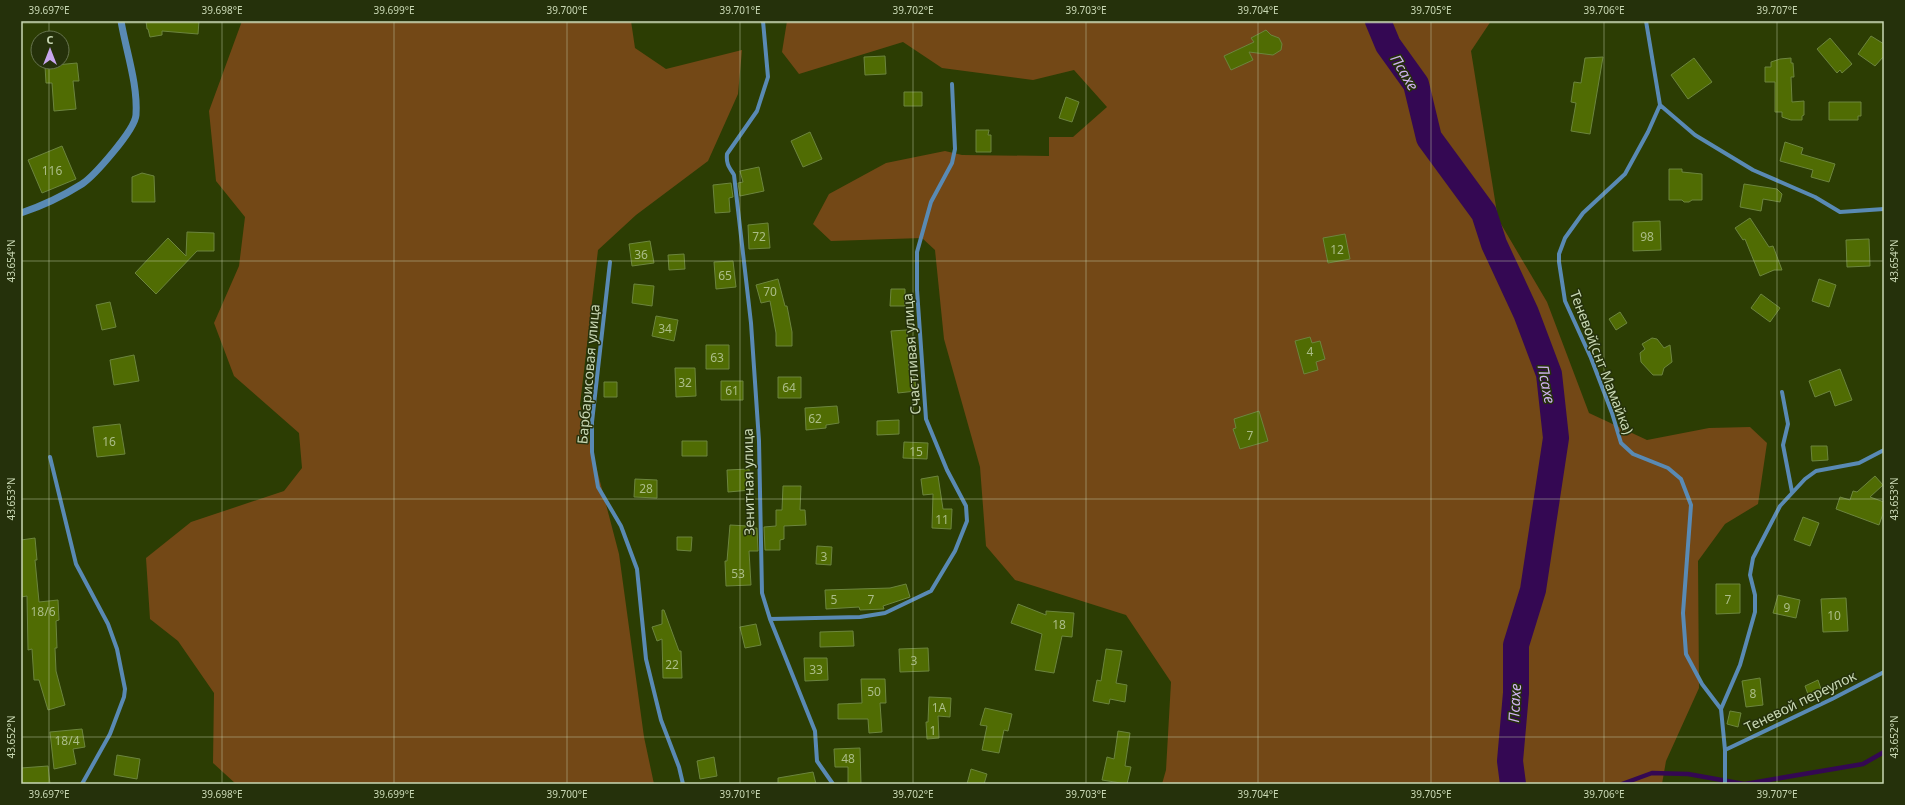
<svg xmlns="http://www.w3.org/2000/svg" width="1905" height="805" viewBox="0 0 1905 805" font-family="'Noto Sans',sans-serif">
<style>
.green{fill:#734816}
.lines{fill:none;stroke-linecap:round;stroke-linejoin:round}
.stream{stroke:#340853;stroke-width:4.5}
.river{stroke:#340853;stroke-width:26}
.building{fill:#506c03;stroke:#6c853e}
.minor{stroke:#598ab4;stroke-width:4}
.tertiary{stroke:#598ab4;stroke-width:7}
.ticks{fill:none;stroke:#c9d8b4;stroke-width:1;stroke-opacity:0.45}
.labels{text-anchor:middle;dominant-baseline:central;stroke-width:3;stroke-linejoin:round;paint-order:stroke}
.number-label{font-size:12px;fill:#abbd88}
.street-label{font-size:14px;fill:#c9d8b4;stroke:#25310b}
.water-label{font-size:15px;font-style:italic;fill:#d0b3f2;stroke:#25310b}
.neatline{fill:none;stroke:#c9d8b4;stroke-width:1.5}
.ticks-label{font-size:10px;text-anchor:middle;fill:#c9d8b4}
</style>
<rect width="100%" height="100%" fill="#2c3d03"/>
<path class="green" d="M 242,21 L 631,21 L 635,48 L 666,69 L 742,50 L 738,94 L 708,161 L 636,215 L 598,250 L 580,405 L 619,554 L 644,737 L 654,784 L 236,784 L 213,763 L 214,693 L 178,641 L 150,619 L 146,558 L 191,522 L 284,491 L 302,468 L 299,433 L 234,376 L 214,323 L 239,266 L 245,217 L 216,181 L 209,111 Z
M 787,21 L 1491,21 L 1471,51 L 1498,219 L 1547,302 L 1589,413 L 1647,440 L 1709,428 L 1750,427 L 1767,443 L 1758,504 L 1725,524 L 1698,561 L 1699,688 L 1666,761 L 1662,784 L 1162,784 L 1166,770 L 1171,682 L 1126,615 L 1015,580 L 986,546 L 980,467 L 944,339 L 935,250 L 922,238 L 831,241 L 813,224 L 829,194 L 886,163 L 945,151 L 962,155 L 1049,156 L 1049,137 L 1073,137 L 1107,107 L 1074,70 L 1033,80 L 942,68 L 903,42 L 799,74 L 782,52 Z"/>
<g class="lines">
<path class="stream" d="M 1622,784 L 1652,773 L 1688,774 L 1744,784
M 1745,784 L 1863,764 L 1884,752"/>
<path class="river" d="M 1378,21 L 1388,45 L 1416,84 L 1429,138 L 1484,213 L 1494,244 L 1526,313 L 1549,374 L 1556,438 L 1533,590 L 1516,645 L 1516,693 L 1510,761 L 1513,784"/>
</g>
<path class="building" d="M 146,21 L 199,21 L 198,34 L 162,31 L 162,35 L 150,37 L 148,29 L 147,29 Z
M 1266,30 L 1271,35 L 1279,38 L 1282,44 L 1281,50 L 1273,55 L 1249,52 L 1253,60 L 1231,70 L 1224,56 L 1254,42 L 1251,38 Z
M 1871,36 L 1884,44 L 1884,56 L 1875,66 L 1858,54 Z
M 1830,38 L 1852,64 L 1842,73 L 1840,70 L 1837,73 L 1817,49 Z
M 885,56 L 886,74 L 865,75 L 864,57 Z
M 1603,57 L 1590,134 L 1571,131 L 1576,103 L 1571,102 L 1574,82 L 1581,83 L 1585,58 Z
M 1694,58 L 1712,82 L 1688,99 L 1671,75 Z
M 1791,58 L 1791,63 L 1793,63 L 1794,77 L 1791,77 L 1792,102 L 1804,101 L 1804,115 L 1802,116 L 1802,120 L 1791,120 L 1782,117 L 1782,112 L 1775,112 L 1775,82 L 1765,82 L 1765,67 L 1771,67 L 1771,62 L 1780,59 Z
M 77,63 L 79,81 L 73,81 L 76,109 L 54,111 L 52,83 L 46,83 L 45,66 Z
M 904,92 L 922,92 L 922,106 L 904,106 Z
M 1066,97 L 1079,102 L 1072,122 L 1059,118 Z
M 1829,102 L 1861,102 L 1861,116 L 1858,116 L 1858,120 L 1829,120 Z
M 976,130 L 989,130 L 988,135 L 991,135 L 991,152 L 976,152 Z
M 810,132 L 822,159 L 803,167 L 791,141 Z
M 1785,142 L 1803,148 L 1801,154 L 1835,164 L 1829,182 L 1811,177 L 1813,170 L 1780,161 Z
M 62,146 L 76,179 L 42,193 L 28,160 Z
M 759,167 L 764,191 L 740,196 L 738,183 L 743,182 L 740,171 Z
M 1669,169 L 1682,169 L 1682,172 L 1702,174 L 1702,200 L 1692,200 L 1689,202 L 1684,202 L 1682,200 L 1669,200 Z
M 142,173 L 154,176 L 155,202 L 132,202 L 132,177 Z
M 731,183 L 733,197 L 729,198 L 730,212 L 715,213 L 713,185 Z
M 1744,184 L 1777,189 L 1782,194 L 1780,202 L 1763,199 L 1761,211 L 1740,207 Z
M 1750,218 L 1769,247 L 1773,246 L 1782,270 L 1774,270 L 1760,276 L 1745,239 L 1743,240 L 1735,228 Z
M 1660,221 L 1661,250 L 1633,251 L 1633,222 Z
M 768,223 L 770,248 L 749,249 L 748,225 Z
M 187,232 L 214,233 L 214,251 L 197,251 L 156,294 L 135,273 L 168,238 L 186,256 Z
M 1345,234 L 1350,259 L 1328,263 L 1323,238 Z
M 1869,239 L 1870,266 L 1847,267 L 1846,240 Z
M 650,241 L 654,263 L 632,266 L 629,244 Z
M 684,254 L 685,269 L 669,270 L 668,255 Z
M 733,261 L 736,287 L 716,289 L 714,262 Z
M 778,279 L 785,306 L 787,306 L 792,332 L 792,346 L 776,346 L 776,333 L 770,301 L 761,303 L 756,285 Z
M 1819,279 L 1836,285 L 1829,307 L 1812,301 Z
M 634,284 L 654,286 L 652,306 L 632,303 Z
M 891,289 L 905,289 L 905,306 L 890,306 Z
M 1761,294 L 1780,308 L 1770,322 L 1751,308 Z
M 110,302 L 116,327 L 102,330 L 96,305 Z
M 1620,312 L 1627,323 L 1616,330 L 1609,319 Z
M 656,316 L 678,320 L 674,341 L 652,336 Z
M 907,330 L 909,370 L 914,370 L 916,391 L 898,393 L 891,331 Z
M 1310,337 L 1312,343 L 1320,341 L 1325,359 L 1316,362 L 1318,370 L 1304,374 L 1295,341 Z
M 1652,338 L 1657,339 L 1664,348 L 1670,345 L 1672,362 L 1664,368 L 1662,375 L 1653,375 L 1641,362 L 1640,353 L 1645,349 L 1642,344 Z
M 706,345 L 729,345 L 729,369 L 706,369 Z
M 134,355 L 139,381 L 114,385 L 110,360 Z
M 675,368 L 695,368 L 696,396 L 676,397 Z
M 1840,369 L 1852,400 L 1835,406 L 1830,391 L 1815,397 L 1809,381 Z
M 778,377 L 801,377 L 801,398 L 778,398 Z
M 721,381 L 743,381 L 743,400 L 721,400 Z
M 604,382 L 617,382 L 617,397 L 604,397 Z
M 837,406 L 839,423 L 826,425 L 826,428 L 806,430 L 805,408 Z
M 1259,411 L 1268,441 L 1240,449 L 1233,429 L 1236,428 L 1234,419 Z
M 899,420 L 899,434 L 877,435 L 877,421 Z
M 120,424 L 125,454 L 97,457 L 93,427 Z
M 682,441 L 707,441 L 707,456 L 682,456 Z
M 904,442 L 928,443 L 927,459 L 903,458 Z
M 1811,446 L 1827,446 L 1828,460 L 1812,461 Z
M 749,469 L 751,490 L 728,492 L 727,470 Z
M 938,476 L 943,509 L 952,509 L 951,529 L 932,528 L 933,494 L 923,495 L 921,479 Z
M 1875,476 L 1883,485 L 1870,497 L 1884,502 L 1884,511 L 1879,525 L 1836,509 L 1840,497 L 1850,500 L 1853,491 L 1857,492 Z
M 635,479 L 657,480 L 657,498 L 634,497 Z
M 783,486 L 801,486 L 800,510 L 805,510 L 806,525 L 784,526 L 784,539 L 780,540 L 780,550 L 765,550 L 764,527 L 776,526 L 776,510 L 782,510 Z
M 1803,517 L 1819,523 L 1810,546 L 1794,540 Z
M 730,525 L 748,526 L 748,529 L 757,528 L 758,551 L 749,551 L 751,585 L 726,586 L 725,561 L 727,561 Z
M 677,537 L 692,537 L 691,551 L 677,550 Z
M 35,538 L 37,560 L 35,560 L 39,602 L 58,600 L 59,620 L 56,621 L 57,648 L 55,648 L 56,671 L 65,705 L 48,710 L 39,680 L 34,680 L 32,649 L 28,650 L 27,596 L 21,597 L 21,540 Z
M 817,546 L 832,547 L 831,565 L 816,564 Z
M 906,584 L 910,597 L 883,606 L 884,609 L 860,610 L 859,607 L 826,609 L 825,590 L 890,588 Z
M 1716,584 L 1740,584 L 1740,613 L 1716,614 Z
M 1778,595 L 1800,600 L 1796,618 L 1773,613 Z
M 1846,598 L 1848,631 L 1823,632 L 1821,599 Z
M 1018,604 L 1046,615 L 1046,611 L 1074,613 L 1072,637 L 1062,636 L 1054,673 L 1035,670 L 1042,634 L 1011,623 Z
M 662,610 L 664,610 L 679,651 L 681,651 L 682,678 L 663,678 L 662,639 L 657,641 L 652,627 L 662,624 Z
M 756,624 L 761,645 L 745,648 L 740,627 Z
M 853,631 L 854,646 L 820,647 L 820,632 Z
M 928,648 L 929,671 L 900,672 L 899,649 Z
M 1106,649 L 1122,651 L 1116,683 L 1127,685 L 1125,702 L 1110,699 L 1109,704 L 1093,701 L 1097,680 L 1101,681 Z
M 804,658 L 827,658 L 828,680 L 805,681 Z
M 1760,678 L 1763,705 L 1746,707 L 1742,681 Z
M 861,679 L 885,679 L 886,703 L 880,703 L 882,732 L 869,733 L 868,719 L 838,719 L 838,704 L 862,703 Z
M 1818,680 L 1822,692 L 1809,697 L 1805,686 Z
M 929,697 L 951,698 L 950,717 L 938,716 L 939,738 L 927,739 L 926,722 L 928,722 Z
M 985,708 L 1012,714 L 1008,731 L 1004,730 L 999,753 L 982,750 L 987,726 L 980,725 Z
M 1730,711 L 1741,713 L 1738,727 L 1727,724 Z
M 82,729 L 85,747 L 73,749 L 76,764 L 54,769 L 50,732 Z
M 1118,731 L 1130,733 L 1125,766 L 1131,767 L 1127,784 L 1102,780 L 1107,757 L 1114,759 Z
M 860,748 L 861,784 L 848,784 L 848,767 L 835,767 L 834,749 Z
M 117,755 L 140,759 L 137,779 L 114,775 Z
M 714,757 L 717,776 L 700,779 L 697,761 Z
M 48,766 L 50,784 L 22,784 L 21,768 Z
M 971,769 L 987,774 L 984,784 L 967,784 Z
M 813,772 L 816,784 L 778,784 L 778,778 Z"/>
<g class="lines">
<path class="minor" d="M 763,21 L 768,77 L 757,111 L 727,154 C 726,164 729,167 734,175 L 751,323 L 759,441 L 762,593 L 770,619 L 815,731 L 817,761 L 833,784
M 1646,21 L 1660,105 L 1695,135 L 1753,170 L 1815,197 L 1840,212 L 1884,209
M 1660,105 L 1648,132 L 1625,174 L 1583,213 L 1565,238 L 1559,254 L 1559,262 L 1565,301 L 1591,358 L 1612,413 L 1621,443 L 1633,454 L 1668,468 L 1681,479 L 1691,505 L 1683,613 L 1686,654 L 1702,684 L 1721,709
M 610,262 L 592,422 L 592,452 L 598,487 L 621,526 L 637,569 L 646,659 L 661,720 L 679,767 L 683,784
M 1782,392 L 1788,424 L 1783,445 L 1792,492
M 50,457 L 76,564 L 108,624 L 117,649 L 125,689 L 124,697 L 110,734 L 82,784
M 770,619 L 860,617 L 885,613 L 931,591 L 955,551 L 967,521 L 966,506 L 947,470 L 926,419 L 917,290 L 917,252 L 931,202 L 952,163 L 955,149 L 952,84
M 1725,750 L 1832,699 L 1884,672
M 1725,784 L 1725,750 L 1721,709 L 1740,665 L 1755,612 L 1755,595 L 1750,575 L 1753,558 L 1780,506 L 1805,479 L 1816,471 L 1859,463 L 1884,450"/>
<path class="tertiary" d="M 21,213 C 42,206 63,196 82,184 C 94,176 135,130 136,115 C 138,84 126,51 121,21"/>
</g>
<path class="ticks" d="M 49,21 L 49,38M 222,21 L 222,784M 394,21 L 394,784M 567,21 L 567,784M 740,21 L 740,784M 913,21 L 913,784M 1086,21 L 1086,784M 1258,21 L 1258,784M 1431,21 L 1431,784M 1604,21 L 1604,784M 1777,21 L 1777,784M 21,23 L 1884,23M 49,62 L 49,784M 21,261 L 1884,261M 21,499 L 1884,499M 21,737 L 1884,737"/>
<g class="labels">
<g class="number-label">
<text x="52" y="170">116</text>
<text x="759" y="236">72</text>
<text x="1647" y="236">98</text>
<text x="1337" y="249">12</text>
<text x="641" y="254">36</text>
<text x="725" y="275">65</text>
<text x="770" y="291">70</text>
<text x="665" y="328">34</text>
<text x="1310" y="351">4</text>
<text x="717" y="357">63</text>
<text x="685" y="382">32</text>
<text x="789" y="387">64</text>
<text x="732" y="390">61</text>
<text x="815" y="418">62</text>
<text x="1250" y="435">7</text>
<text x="109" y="441">16</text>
<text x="916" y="451">15</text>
<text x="646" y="488">28</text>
<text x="942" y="519">11</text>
<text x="824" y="556">3</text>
<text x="738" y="573">53</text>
<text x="834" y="599">5</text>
<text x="871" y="599">7</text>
<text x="1728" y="599">7</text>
<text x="1787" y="607">9</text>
<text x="43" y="611">18/6</text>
<text x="1834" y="615">10</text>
<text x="1059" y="624">18</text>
<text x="914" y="660">3</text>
<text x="672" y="664">22</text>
<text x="816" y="669">33</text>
<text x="874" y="691">50</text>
<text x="1753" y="693">8</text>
<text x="939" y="707">1А</text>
<text x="933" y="730">1</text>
<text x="67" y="740">18/4</text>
<text x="848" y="758">48</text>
</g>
<g class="street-label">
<text transform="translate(911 354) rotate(-94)">Счастливая улица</text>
<text transform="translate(1602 362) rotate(69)">Теневой(снт Мамайка)</text>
<text transform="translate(588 374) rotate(-85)">Барбарисовая улица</text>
<text transform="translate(748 482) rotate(-91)">Зенитная улица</text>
<text transform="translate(1800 701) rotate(-26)">Теневой переулок</text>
</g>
<g class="water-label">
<text transform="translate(1405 72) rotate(59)">Псахе</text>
<text transform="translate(1547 384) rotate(79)">Псахе</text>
<text transform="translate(1514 703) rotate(-87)">Псахе</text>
</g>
</g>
<rect width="1905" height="805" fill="none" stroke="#25310b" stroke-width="44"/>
<g transform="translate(50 50)"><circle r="19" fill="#25310b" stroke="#67744f"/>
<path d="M0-3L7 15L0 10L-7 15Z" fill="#c8a6ef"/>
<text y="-6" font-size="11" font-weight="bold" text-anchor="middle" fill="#c9d8b4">С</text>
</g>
<rect x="22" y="22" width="1861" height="761" class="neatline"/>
<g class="ticks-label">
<text x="49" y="14">39.697°E</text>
<text x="222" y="14">39.698°E</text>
<text x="394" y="14">39.699°E</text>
<text x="567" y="14">39.700°E</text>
<text x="740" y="14">39.701°E</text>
<text x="913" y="14">39.702°E</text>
<text x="1086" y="14">39.703°E</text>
<text x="1258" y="14">39.704°E</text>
<text x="1431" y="14">39.705°E</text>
<text x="1604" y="14">39.706°E</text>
<text x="1777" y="14">39.707°E</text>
<text transform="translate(11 261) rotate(-90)" y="4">43.654°N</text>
<text transform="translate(1894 261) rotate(-90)" y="4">43.654°N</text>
<text transform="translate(11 499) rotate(-90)" y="4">43.653°N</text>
<text transform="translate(1894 499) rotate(-90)" y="4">43.653°N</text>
<text transform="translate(11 737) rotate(-90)" y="4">43.652°N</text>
<text transform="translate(1894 737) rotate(-90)" y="4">43.652°N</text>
<text x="49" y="798">39.697°E</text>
<text x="222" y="798">39.698°E</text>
<text x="394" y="798">39.699°E</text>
<text x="567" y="798">39.700°E</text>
<text x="740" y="798">39.701°E</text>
<text x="913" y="798">39.702°E</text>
<text x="1086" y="798">39.703°E</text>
<text x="1258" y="798">39.704°E</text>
<text x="1431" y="798">39.705°E</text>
<text x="1604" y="798">39.706°E</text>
<text x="1777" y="798">39.707°E</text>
</g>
</svg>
